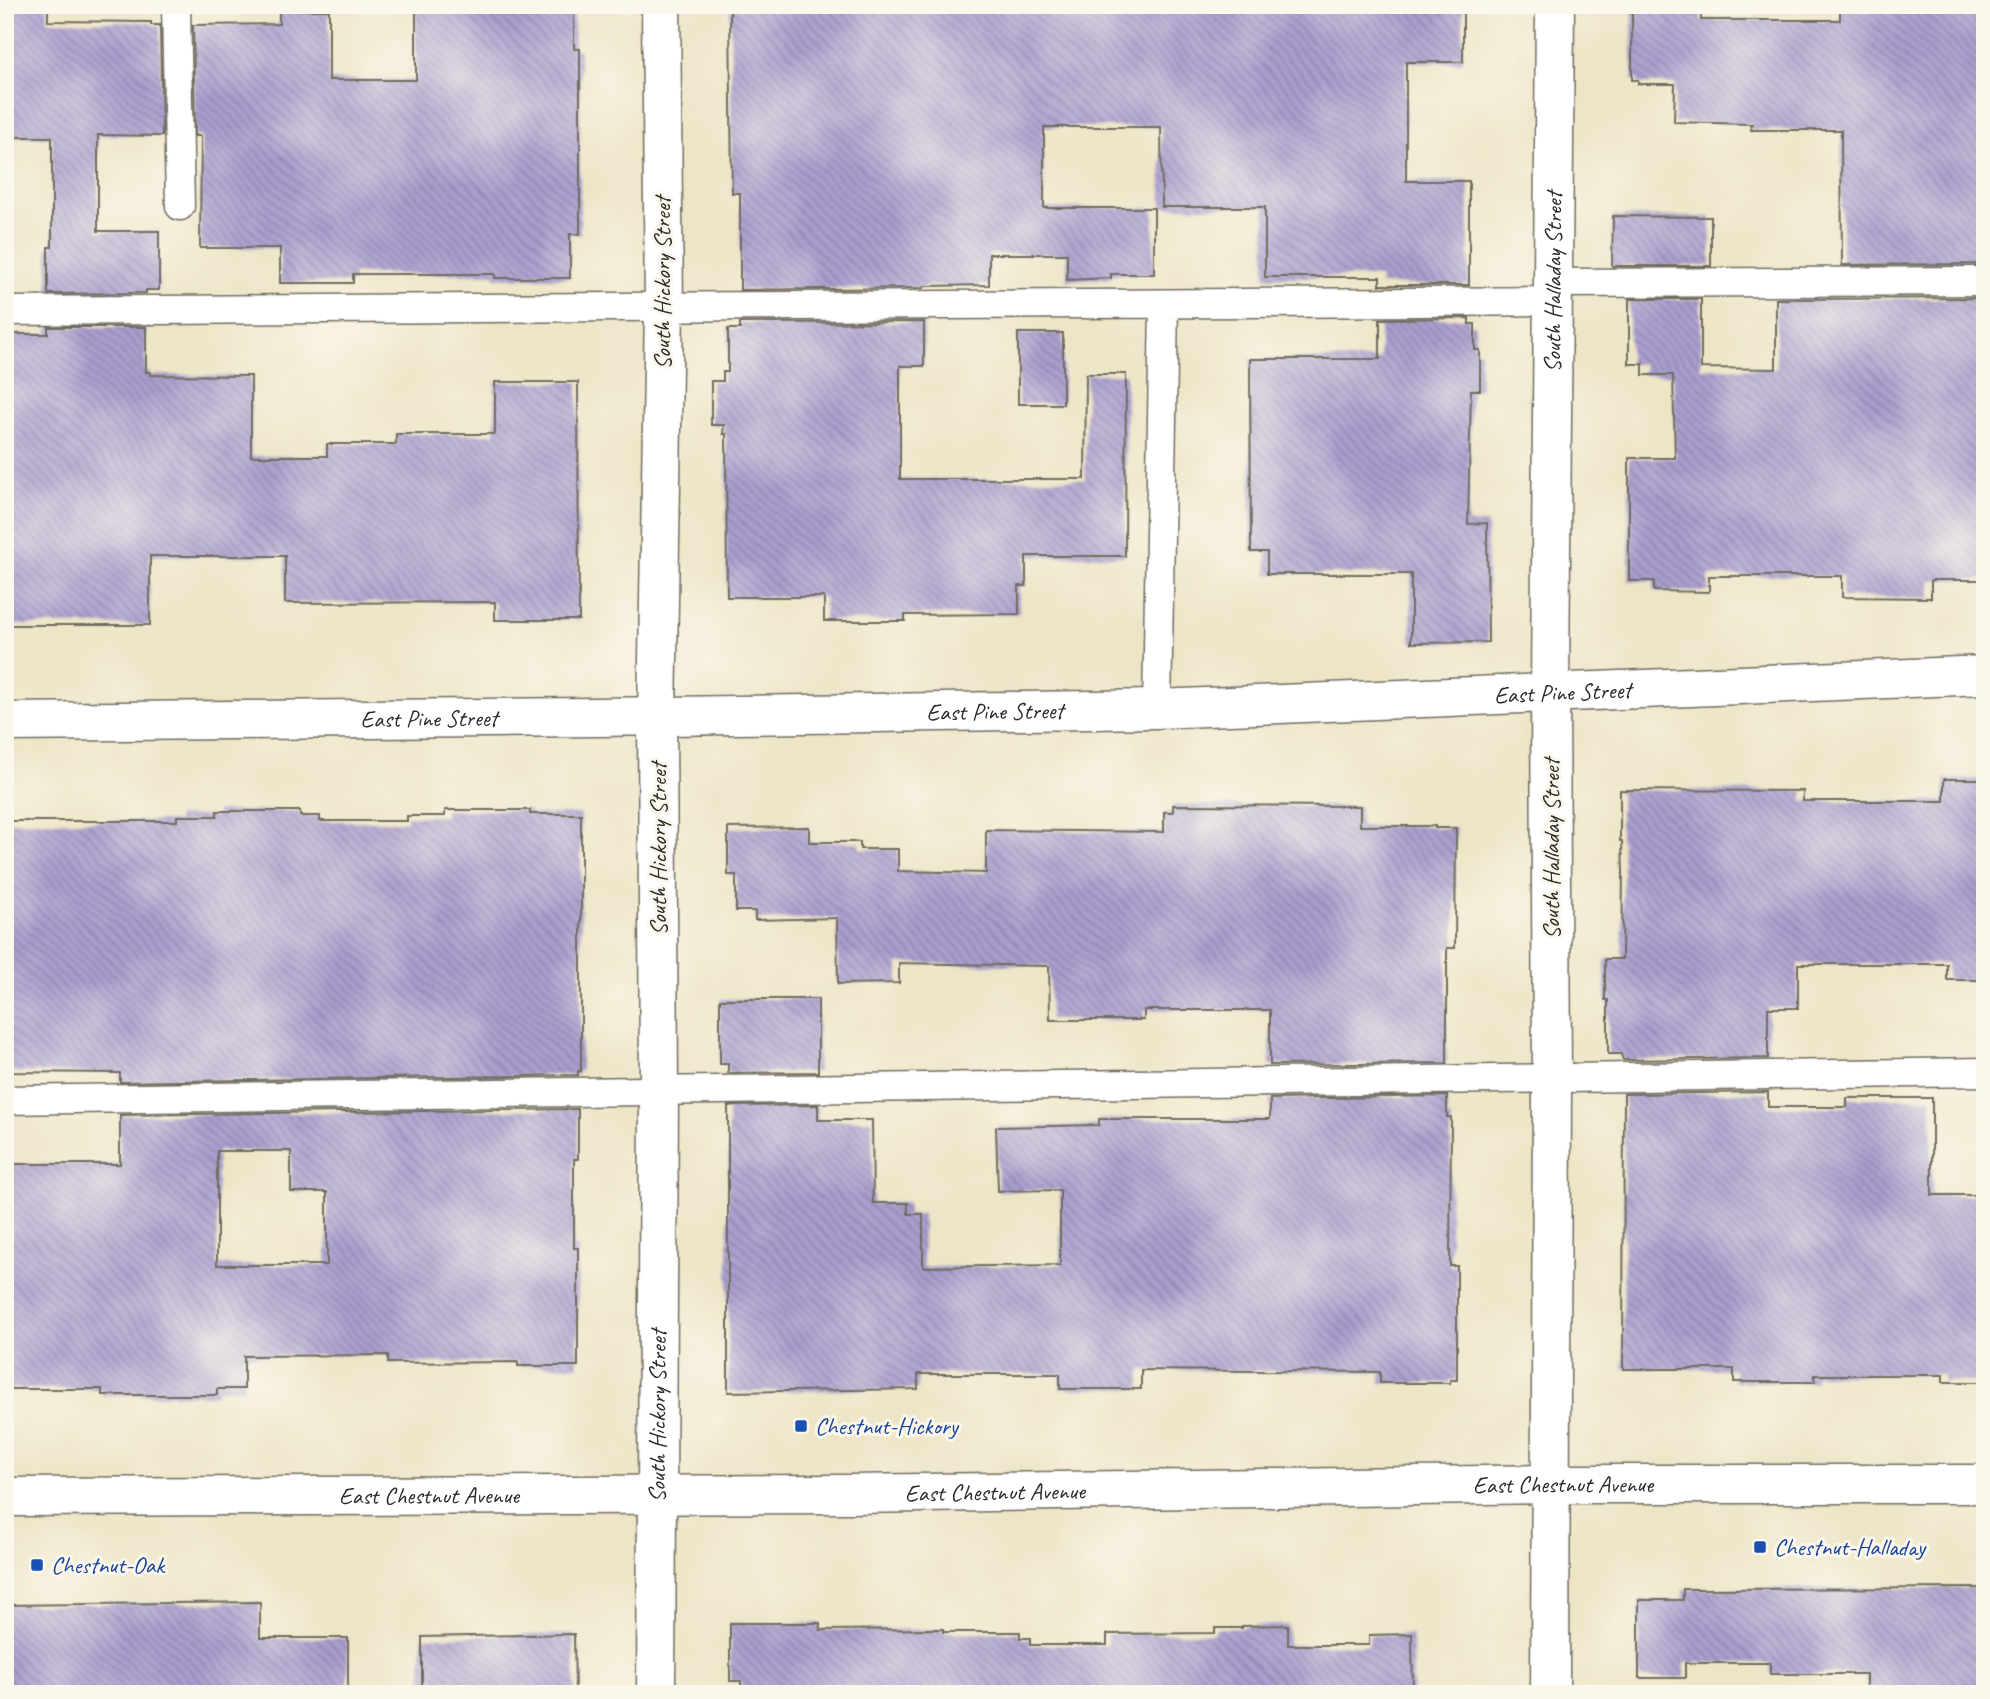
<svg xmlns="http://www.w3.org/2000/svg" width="1990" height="1699" viewBox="0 0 1990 1699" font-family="Caveat,sans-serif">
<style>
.building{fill:url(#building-back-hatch);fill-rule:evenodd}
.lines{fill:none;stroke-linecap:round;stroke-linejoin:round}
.service-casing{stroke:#6f6c61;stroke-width:31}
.minor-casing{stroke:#6f6c61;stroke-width:41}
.tertiary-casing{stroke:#6f6c61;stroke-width:41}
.service{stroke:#fff;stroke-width:28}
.minor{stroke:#fff;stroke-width:38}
.tertiary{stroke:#fff;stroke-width:38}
.transit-dot{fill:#1a4fb4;stroke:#fbf7ec;stroke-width:2.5}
.labels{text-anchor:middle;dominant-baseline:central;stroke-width:6;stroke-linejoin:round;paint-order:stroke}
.street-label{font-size:24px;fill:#2b2b2b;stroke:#fbf7ec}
.transit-label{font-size:24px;fill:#164399;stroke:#fbf7ec;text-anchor:start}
</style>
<defs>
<pattern id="building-back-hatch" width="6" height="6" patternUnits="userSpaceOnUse" patternTransform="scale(1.75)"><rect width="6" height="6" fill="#aa9ecf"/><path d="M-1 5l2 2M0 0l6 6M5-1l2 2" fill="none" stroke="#8b81a8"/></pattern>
</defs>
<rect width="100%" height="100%" fill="#fbf7ec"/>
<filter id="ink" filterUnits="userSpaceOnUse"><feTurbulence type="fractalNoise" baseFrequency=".0143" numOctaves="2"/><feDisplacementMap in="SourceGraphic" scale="14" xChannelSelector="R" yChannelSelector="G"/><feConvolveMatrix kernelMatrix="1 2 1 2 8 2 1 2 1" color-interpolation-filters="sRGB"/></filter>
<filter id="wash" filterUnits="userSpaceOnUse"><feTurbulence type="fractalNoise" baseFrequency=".00686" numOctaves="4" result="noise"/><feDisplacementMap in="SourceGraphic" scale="28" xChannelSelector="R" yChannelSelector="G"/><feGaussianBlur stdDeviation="1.57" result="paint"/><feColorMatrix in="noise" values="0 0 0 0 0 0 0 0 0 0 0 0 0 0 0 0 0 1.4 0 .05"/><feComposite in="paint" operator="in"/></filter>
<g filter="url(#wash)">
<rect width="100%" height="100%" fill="#ede5c6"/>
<g id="blocks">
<path class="building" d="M 5,5 L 48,5 L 48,21 L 151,22 L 151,25 L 160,25 L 162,136 L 98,135 L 98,231 L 159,231 L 159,290 L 146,290 L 146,293 L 48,294 L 48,247 L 52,247 L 52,137 L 5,137 Z
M 416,5 L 574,5 L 574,49 L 580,49 L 580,234 L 570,234 L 570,278 L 495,278 L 495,274 L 353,274 L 353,283 L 280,283 L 280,248 L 200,248 L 201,136 L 195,136 L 193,25 L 279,24 L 279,10 L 329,10 L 329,80 L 416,80 Z
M 1274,5 L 1463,5 L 1463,62 L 1406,62 L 1406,181 L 1469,181 L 1469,285 L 1380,285 L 1380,277 L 1265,277 L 1265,207 L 1162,207 L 1161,127 L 1044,127 L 1044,208 L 1154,208 L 1154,274 L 1111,274 L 1111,278 L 1067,280 L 1067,254 L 989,254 L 989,285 L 924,286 L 924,288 L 740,290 L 740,193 L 732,193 L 730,9 L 834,7 L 1176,8 Z
M 1632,5 L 1701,5 L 1701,20 L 1840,20 L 1840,5 L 1985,5 L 1985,264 L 1842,265 L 1841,130 L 1751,130 L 1752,124 L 1674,122 L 1675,84 L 1638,84 L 1638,80 L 1632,80 Z
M 1613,216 L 1711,217 L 1711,266 L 1612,266 Z
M 1985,298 L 1985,580 L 1931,580 L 1931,598 L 1842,597 L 1842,576 L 1709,576 L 1709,592 L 1654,591 L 1654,581 L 1629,581 L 1629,458 L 1675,458 L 1673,375 L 1643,375 L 1643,364 L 1629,364 L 1629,299 L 1701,299 L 1701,368 L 1776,369 L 1776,299 Z
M 1469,318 L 1469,324 L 1475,324 L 1475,350 L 1480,350 L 1480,390 L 1471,390 L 1468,524 L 1487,523 L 1488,642 L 1411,643 L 1411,574 L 1267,574 L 1267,552 L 1251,552 L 1250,359 L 1380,359 L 1380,319 Z
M 924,322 L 924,366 L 900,366 L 900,479 L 1085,479 L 1086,374 L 1126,374 L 1125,556 L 1026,556 L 1026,586 L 1019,586 L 1019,614 L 905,615 L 905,621 L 824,621 L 824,597 L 727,597 L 726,434 L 723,434 L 724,425 L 711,425 L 711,381 L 723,381 L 723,372 L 728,372 L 728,329 L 740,329 L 740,323 Z
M 48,327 L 146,327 L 146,372 L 150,372 L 150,375 L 251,376 L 251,456 L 327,456 L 327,444 L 396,444 L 396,434 L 495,434 L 495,382 L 578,382 L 579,620 L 495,620 L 495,602 L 285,603 L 285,556 L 150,556 L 150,625 L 5,625 L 5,334 L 48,334 Z
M 1018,333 L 1063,333 L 1063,404 L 1018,404 Z
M 1944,779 L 1985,779 L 1985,980 L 1947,980 L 1947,964 L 1798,964 L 1798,1008 L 1768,1008 L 1768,1058 L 1623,1060 L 1621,1054 L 1608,1054 L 1608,1000 L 1605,1000 L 1605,959 L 1622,959 L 1623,872 L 1622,841 L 1620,841 L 1620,790 L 1803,791 L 1803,801 L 1944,801 Z
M 1173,805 L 1360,806 L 1360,826 L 1435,826 L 1435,828 L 1456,828 L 1455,948 L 1447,948 L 1447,1063 L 1270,1065 L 1270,1010 L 1144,1010 L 1144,1020 L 1050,1020 L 1049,966 L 899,963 L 899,983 L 838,984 L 837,918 L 755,920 L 755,911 L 736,911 L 736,875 L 728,875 L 728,828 L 809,827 L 809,842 L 860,842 L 860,849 L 898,849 L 898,871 L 986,873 L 986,830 L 1164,832 L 1164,812 L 1173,812 Z
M 445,810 L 530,810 L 530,814 L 581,814 L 581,1071 L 578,1071 L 578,1075 L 120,1082 L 120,1073 L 5,1072 L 5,821 L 177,821 L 177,816 L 217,816 L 217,811 L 300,811 L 300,816 L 320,816 L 320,821 L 407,821 L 407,816 L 445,816 Z
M 720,999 L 818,999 L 818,1072 L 728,1073 L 728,1064 L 720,1064 Z
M 1768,1092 L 1768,1107 L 1847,1107 L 1847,1098 L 1932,1098 L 1932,1195 L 1985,1195 L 1985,1382 L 1943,1382 L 1943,1375 L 1815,1375 L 1815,1382 L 1734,1382 L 1734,1369 L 1623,1369 L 1624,1094 Z
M 1447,1096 L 1447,1117 L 1451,1117 L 1450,1266 L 1457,1266 L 1457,1380 L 1450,1380 L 1450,1383 L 1380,1383 L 1380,1372 L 1141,1370 L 1141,1389 L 1060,1389 L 1060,1374 L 918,1374 L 918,1389 L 728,1392 L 728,1106 L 818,1105 L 818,1120 L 872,1120 L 873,1203 L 908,1203 L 908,1214 L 923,1214 L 923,1267 L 1060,1265 L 1060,1190 L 998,1191 L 996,1127 L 1099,1125 L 1099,1119 L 1270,1119 L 1270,1099 Z
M 578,1109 L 578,1159 L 574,1159 L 574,1248 L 578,1248 L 578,1366 L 518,1366 L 518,1362 L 388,1363 L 388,1355 L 244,1356 L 244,1389 L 217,1389 L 217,1395 L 102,1395 L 102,1389 L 5,1389 L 5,1164 L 120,1164 L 120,1115 ZM 217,1151 L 291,1151 L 291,1192 L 327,1192 L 327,1265 L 217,1265 Z
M 1985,1588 L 1985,1694 L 1866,1694 L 1866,1674 L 1770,1674 L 1770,1663 L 1685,1663 L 1685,1678 L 1639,1678 L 1639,1600 L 1683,1600 L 1683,1589 Z
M 260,1602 L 260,1638 L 348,1638 L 348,1694 L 5,1694 L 5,1605 Z
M 730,1623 L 820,1623 L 820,1630 L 943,1629 L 943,1632 L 1020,1632 L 1020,1638 L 1030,1638 L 1030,1645 L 1107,1645 L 1107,1634 L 1215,1633 L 1215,1628 L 1242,1628 L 1242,1626 L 1288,1625 L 1288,1645 L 1369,1645 L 1369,1635 L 1412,1634 L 1413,1694 L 1144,1694 L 1144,1691 L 1063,1691 L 1063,1694 L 741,1694 L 741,1681 L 730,1681 Z
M 574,1634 L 575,1694 L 422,1694 L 422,1637 Z"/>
</g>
</g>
<g filter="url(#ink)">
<use href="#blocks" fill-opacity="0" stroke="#6f6c61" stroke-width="2"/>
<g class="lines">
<g class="service-casing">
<path id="service" d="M 176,5 L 180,206
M 1554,283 L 1985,281
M 5,311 L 1554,301
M 1157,709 L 1164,304
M 5,1100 L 1985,1072"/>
</g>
<g class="minor-casing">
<g id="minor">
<path id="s1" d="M 5,722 L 597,717 L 1157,709 L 1985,675"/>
<path id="s2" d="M 656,1694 L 659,1092 L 657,717 L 664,308 L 661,5"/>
<path id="s3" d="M 1550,1694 L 1552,1079 L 1550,692 L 1555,5"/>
</g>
</g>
<g class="tertiary-casing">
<g id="tertiary">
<path id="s4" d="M 5,1497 L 851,1494 L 1551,1484 L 1985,1484"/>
</g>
</g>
<use href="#service" class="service"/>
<use href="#minor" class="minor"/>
<use href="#tertiary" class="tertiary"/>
</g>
</g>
<g class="transit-dot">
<rect x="794" y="1419" width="14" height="14" rx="3.5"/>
<rect x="1753" y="1540" width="14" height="14" rx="3.5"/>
<rect x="30" y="1558" width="14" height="14" rx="3.5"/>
</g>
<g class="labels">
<g class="street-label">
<text transform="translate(662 283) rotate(-90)">South Hickory Street</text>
<text stroke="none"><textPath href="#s3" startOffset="1412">South Halladay Street</textPath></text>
<text stroke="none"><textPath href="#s1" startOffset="1558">East Pine Street</textPath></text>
<text stroke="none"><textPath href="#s1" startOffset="990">East Pine Street</textPath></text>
<text stroke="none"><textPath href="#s1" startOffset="424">East Pine Street</textPath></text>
<text transform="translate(658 849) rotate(-90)">South Hickory Street</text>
<text transform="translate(1551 849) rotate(-90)">South Halladay Street</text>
<text stroke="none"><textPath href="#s2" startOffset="278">South Hickory Street</textPath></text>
<text stroke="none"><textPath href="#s4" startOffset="1558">East Chestnut Avenue</textPath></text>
<text stroke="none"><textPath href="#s4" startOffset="990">East Chestnut Avenue</textPath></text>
<text stroke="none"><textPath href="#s4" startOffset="424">East Chestnut Avenue</textPath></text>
</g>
<g class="transit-label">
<text x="815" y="1426">Chestnut-Hickory</text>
<text x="1774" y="1547">Chestnut-Halladay</text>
<text x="51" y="1565">Chestnut-Oak</text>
</g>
</g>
<rect width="1990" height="1699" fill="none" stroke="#fbf7ec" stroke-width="28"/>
</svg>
